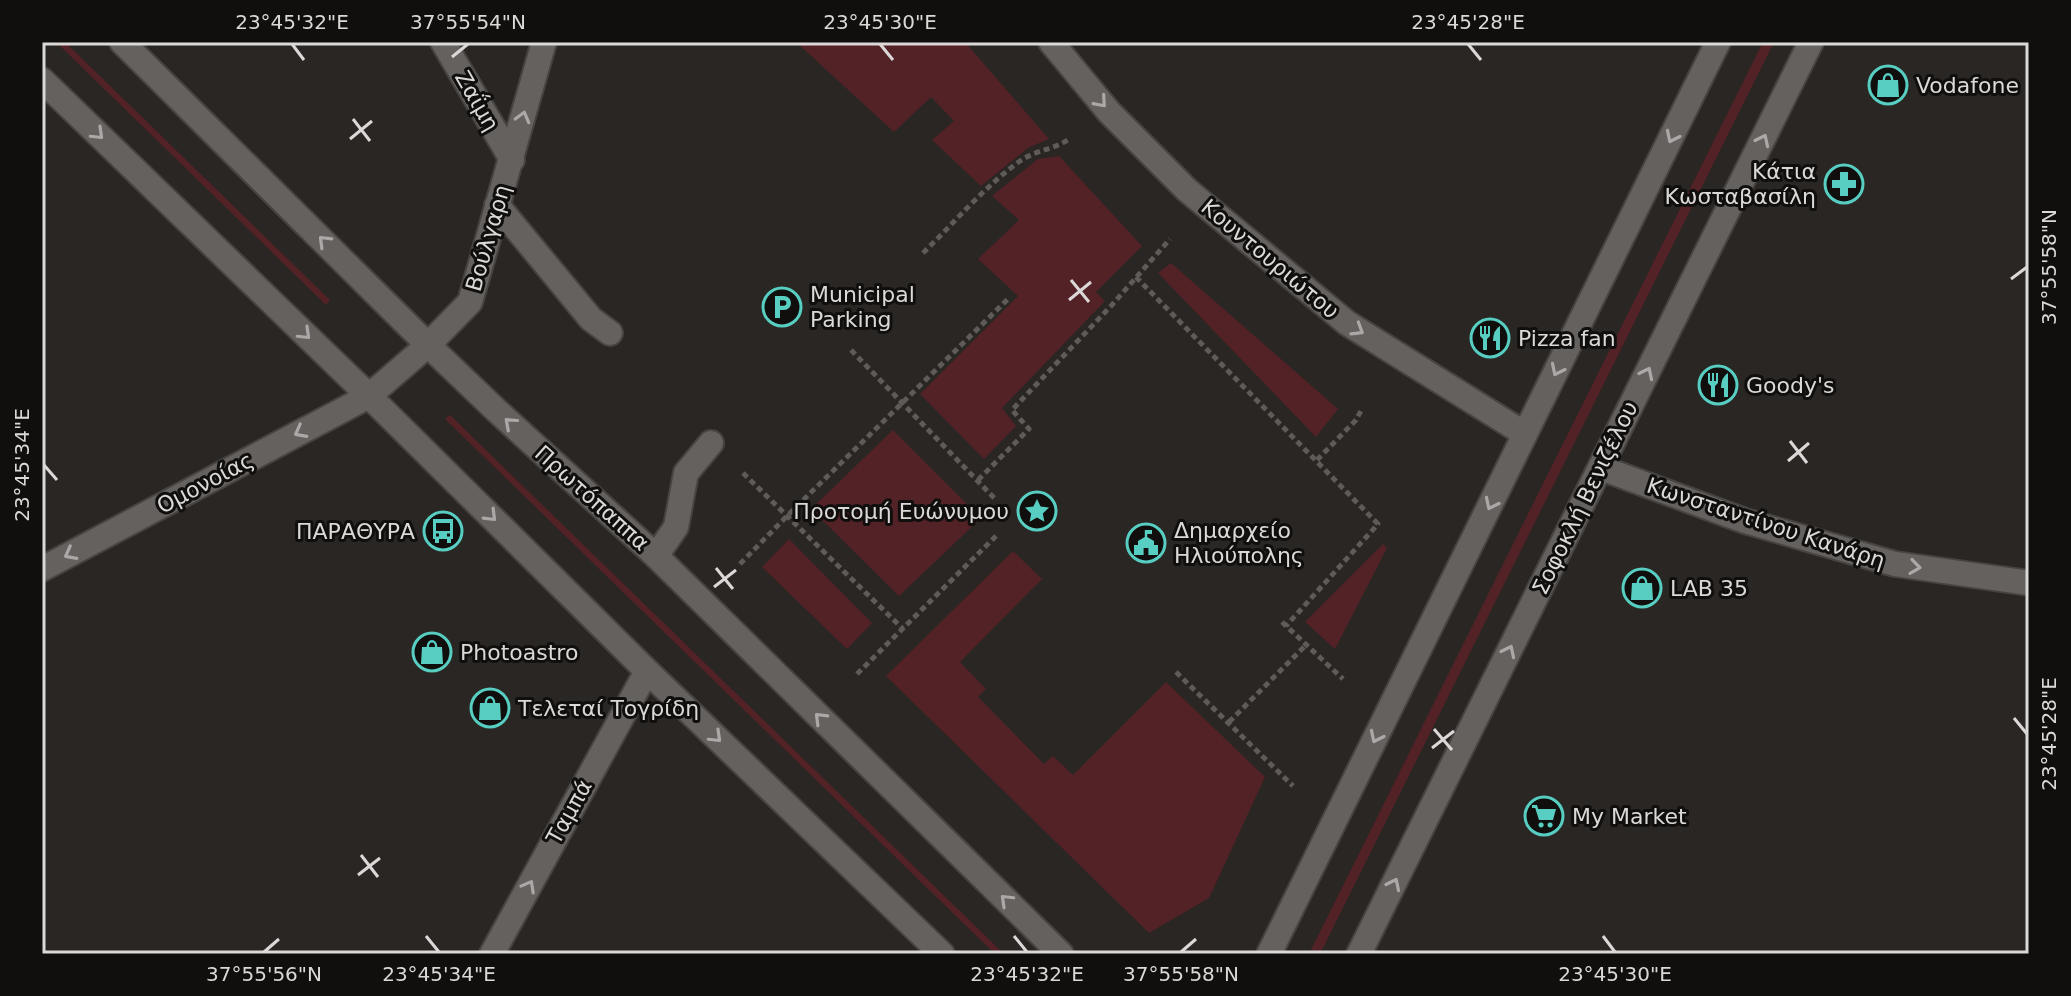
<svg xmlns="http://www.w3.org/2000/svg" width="2071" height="996" viewBox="0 0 2071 996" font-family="'DejaVu Sans',sans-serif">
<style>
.green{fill:#532227}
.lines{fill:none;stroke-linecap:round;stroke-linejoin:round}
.minor-casing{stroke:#464341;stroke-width:28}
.path{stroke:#5e5b59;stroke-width:5;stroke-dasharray:6 4;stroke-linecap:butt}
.minor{stroke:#65615e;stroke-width:24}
.oneway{stroke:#aca8a7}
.ticks{fill:none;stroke:#dbd8d7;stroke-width:3}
.labels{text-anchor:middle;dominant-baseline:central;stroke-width:6;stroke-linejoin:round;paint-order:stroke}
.poi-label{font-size:22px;fill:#dbd8d7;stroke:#100f0e;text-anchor:start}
.street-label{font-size:22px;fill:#dbd8d7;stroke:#100f0e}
.neatline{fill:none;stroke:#dbd8d7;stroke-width:3}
.ticks-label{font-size:20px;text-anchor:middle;fill:#dbd8d7}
</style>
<rect width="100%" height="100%" fill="#292623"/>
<path class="green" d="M 56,42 L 65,42 L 330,300 L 326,305 Z
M 796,42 L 965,42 L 1049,139 L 1028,148 L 981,186 L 932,140 L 954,121 L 931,97 L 894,132 Z
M 1763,42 L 1774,42 L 1320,954 L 1309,954 Z
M 1059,156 L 1142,246 L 1096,292 L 1105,301 L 1002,408 L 1016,426 L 984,459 L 920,394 L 1018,296 L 978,259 L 1019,220 L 992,196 L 1038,159 Z
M 1171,263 L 1338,409 L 1316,437 L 1158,273 Z
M 450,415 L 1004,954 L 995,954 L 445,419 Z
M 893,430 L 981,518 L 899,596 L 811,509 Z
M 789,539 L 872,623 L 847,649 L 762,567 Z
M 1383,544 L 1387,548 L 1335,649 L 1305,622 Z
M 1013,551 L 1042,579 L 960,662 L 986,689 L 978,697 L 1044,764 L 1053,756 L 1073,775 L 1166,682 L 1265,777 L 1209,898 L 1149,933 L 886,676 Z"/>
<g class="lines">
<g class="minor-casing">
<path id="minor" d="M 122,42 L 428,345 L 497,411 L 656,556 L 1061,954
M 443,42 L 512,160
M 1051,42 L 1109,112 L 1187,190 L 1347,323 L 1525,434
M 42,80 L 369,396 L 647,671 L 942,954
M 497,205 L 591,319 L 610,333
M 1601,468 L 1745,521 L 1895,564 L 2029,583
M 656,556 L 676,527 L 686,473 L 711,443
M 42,569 L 369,396 L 428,345 L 470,302 L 544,42
M 492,954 L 647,671
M 1269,954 L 1718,42
M 1359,954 L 1811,42"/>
</g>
<path class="path" d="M 923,253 C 954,223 985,186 1020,161 C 1038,149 1054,150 1071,138
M 1136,277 L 1378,524 L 1286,626
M 851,350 L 997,501
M 1317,460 L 1356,420 L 1362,409
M 743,473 L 903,629
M 978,480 L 1029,429 L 1012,410 L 1111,306 L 1170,239
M 740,564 L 787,516 L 1009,298
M 1282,622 L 1343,679
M 1176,672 L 1293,786
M 857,674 L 997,535
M 1229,722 L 1306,645"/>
<use href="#minor" class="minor"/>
</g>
<defs><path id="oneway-chevron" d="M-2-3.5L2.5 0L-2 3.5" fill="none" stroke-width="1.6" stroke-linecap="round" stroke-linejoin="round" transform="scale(2)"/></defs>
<g class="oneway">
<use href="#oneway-chevron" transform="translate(1101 102) rotate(49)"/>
<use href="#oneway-chevron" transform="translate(523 117) rotate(-75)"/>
<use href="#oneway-chevron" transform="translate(98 134) rotate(44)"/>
<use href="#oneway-chevron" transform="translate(1672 137) rotate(116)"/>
<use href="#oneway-chevron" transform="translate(1763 140) rotate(-64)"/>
<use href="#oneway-chevron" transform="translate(324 241) rotate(-135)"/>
<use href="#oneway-chevron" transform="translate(1358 330) rotate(32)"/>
<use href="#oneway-chevron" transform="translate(305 334) rotate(44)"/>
<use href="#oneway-chevron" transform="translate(1557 370) rotate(116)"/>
<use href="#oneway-chevron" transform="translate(1647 373) rotate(-64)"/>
<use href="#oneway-chevron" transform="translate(510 423) rotate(-138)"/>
<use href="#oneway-chevron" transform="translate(300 432) rotate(152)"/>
<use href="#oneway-chevron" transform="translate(1491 504) rotate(116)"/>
<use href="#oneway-chevron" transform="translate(491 516) rotate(45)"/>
<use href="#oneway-chevron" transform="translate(70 554) rotate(152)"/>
<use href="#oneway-chevron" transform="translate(1915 567) rotate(8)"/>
<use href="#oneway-chevron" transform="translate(1509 651) rotate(-64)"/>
<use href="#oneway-chevron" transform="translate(820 718) rotate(-135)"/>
<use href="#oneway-chevron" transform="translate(716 737) rotate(44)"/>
<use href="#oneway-chevron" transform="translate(1376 737) rotate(116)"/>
<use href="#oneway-chevron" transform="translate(1394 884) rotate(-64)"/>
<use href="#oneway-chevron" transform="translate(529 886) rotate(-61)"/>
<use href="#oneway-chevron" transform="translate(1006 900) rotate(-136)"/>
</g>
<path class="ticks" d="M 292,44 L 304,60M 880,44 L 893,60M 1468,44 L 1481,60M 452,57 L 468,44M 353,119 L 370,141M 350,139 L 372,121M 2011,279 L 2027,267M 1071,280 L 1089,302M 1069,300 L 1091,282M 1790,441 L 1807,463M 1788,461 L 1809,443M 44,465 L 57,480M 716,568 L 733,589M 714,587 L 736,570M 2014,718 L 2027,734M 1434,729 L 1452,750M 1432,748 L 1454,731M 361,855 L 378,877M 358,875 L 380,858M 426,936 L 439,952M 1014,936 L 1027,952M 1603,936 L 1615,952M 264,952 L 279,939M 1181,952 L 1196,939"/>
<defs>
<g id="shop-ring" transform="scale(2)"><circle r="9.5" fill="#100f0e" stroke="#57cec1" stroke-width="1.5"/><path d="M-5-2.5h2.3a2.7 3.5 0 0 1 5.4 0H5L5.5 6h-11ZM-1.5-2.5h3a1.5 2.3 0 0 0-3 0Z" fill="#57cec1"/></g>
<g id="pharmacy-ring" transform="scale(2)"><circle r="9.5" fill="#100f0e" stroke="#57cec1" stroke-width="1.5"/><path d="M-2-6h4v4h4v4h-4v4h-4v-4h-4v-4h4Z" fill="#57cec1"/></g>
<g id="parking-ring" transform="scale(2)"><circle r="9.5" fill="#100f0e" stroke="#57cec1" stroke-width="1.5"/><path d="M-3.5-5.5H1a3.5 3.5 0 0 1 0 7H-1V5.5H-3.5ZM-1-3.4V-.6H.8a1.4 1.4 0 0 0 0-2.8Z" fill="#57cec1"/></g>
<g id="restaurant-ring" transform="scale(2)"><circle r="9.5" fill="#100f0e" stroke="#57cec1" stroke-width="1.5"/><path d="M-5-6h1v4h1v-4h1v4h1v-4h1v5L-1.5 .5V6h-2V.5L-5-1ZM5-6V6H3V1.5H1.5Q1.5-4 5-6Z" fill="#57cec1"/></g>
<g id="sight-ring" transform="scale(2)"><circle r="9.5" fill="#100f0e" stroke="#57cec1" stroke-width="1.5"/><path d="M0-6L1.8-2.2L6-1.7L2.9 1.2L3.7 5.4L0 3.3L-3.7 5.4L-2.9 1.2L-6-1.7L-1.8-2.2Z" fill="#57cec1"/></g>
<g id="bus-ring" transform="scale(2)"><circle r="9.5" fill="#100f0e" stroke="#57cec1" stroke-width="1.5"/><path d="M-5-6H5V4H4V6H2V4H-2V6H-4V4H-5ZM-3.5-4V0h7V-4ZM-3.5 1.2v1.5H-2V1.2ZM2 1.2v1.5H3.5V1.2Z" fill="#57cec1"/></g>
<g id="civic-ring" transform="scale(2)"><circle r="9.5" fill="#100f0e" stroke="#57cec1" stroke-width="1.5"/><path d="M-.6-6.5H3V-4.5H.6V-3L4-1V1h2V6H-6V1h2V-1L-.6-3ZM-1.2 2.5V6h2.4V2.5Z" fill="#57cec1"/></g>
<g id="supermarket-ring" transform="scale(2)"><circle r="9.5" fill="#100f0e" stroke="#57cec1" stroke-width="1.5"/><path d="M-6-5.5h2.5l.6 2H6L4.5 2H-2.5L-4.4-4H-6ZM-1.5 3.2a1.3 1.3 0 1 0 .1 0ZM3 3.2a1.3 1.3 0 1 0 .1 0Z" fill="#57cec1"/></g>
</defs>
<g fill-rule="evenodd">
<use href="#shop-ring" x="1888" y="85"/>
<use href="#pharmacy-ring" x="1844" y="184"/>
<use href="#parking-ring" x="782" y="307"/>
<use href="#restaurant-ring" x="1490" y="338"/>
<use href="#restaurant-ring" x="1718" y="385"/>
<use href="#sight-ring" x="1037" y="511"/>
<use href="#bus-ring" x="443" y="531"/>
<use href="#civic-ring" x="1146" y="543"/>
<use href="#shop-ring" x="1642" y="588"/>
<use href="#shop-ring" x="432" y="652"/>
<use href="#shop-ring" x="490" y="708"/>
<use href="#supermarket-ring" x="1544" y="816"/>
</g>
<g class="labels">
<g class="poi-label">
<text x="1916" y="85">Vodafone</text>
<text x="1816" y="171" text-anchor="end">Κάτια<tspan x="1816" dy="25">Κωσταβασίλη</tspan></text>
<text x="810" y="294">Municipal<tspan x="810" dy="25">Parking</tspan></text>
<text x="1518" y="338">Pizza fan</text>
<text x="1746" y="385">Goody's</text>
<text x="1009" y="511" text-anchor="end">Προτομή Ευώνυμου</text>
<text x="1174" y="530">Δημαρχείο<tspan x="1174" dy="25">Ηλιούπολης</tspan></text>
<text x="415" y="531" text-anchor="end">ΠΑΡΑΘΥΡΑ</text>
<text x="1670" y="588">LAB 35</text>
<text x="460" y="652">Photoastro</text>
<text x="518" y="708">Τελεταί Τογρίδη</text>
<text x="1572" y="816">My Market</text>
</g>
<g class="street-label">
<text transform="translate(477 101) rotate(60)">Ζαΐμη</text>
<text transform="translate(488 238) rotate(-74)">Βούλγαρη</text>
<text transform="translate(1270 259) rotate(40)">Κουντουριώτου</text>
<text transform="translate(205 483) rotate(-28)">Ομονοίας</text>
<text transform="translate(592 498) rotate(42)">Πρωτόπαππα</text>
<text transform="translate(1585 498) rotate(-64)">Σοφοκλή Βενιζέλου</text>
<text transform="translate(1766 523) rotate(18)">Κωνσταντίνου Κανάρη</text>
<text transform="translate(569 812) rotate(-61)">Ταμπά</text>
</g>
</g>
<rect width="2071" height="996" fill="none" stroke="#100f0e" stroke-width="88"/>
<rect x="44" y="44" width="1983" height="908" class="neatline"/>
<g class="ticks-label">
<text x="292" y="29">23°45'32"E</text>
<text x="468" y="29">37°55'54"N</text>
<text x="880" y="29">23°45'30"E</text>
<text x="1468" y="29">23°45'28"E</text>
<text transform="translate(2049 267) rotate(-90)" y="7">37°55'58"N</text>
<text transform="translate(22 465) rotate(-90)" y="7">23°45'34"E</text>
<text transform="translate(2049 734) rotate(-90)" y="7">23°45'28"E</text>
<text x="264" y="981">37°55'56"N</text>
<text x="439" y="981">23°45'34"E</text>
<text x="1027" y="981">23°45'32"E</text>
<text x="1181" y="981">37°55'58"N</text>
<text x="1615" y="981">23°45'30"E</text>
</g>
</svg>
